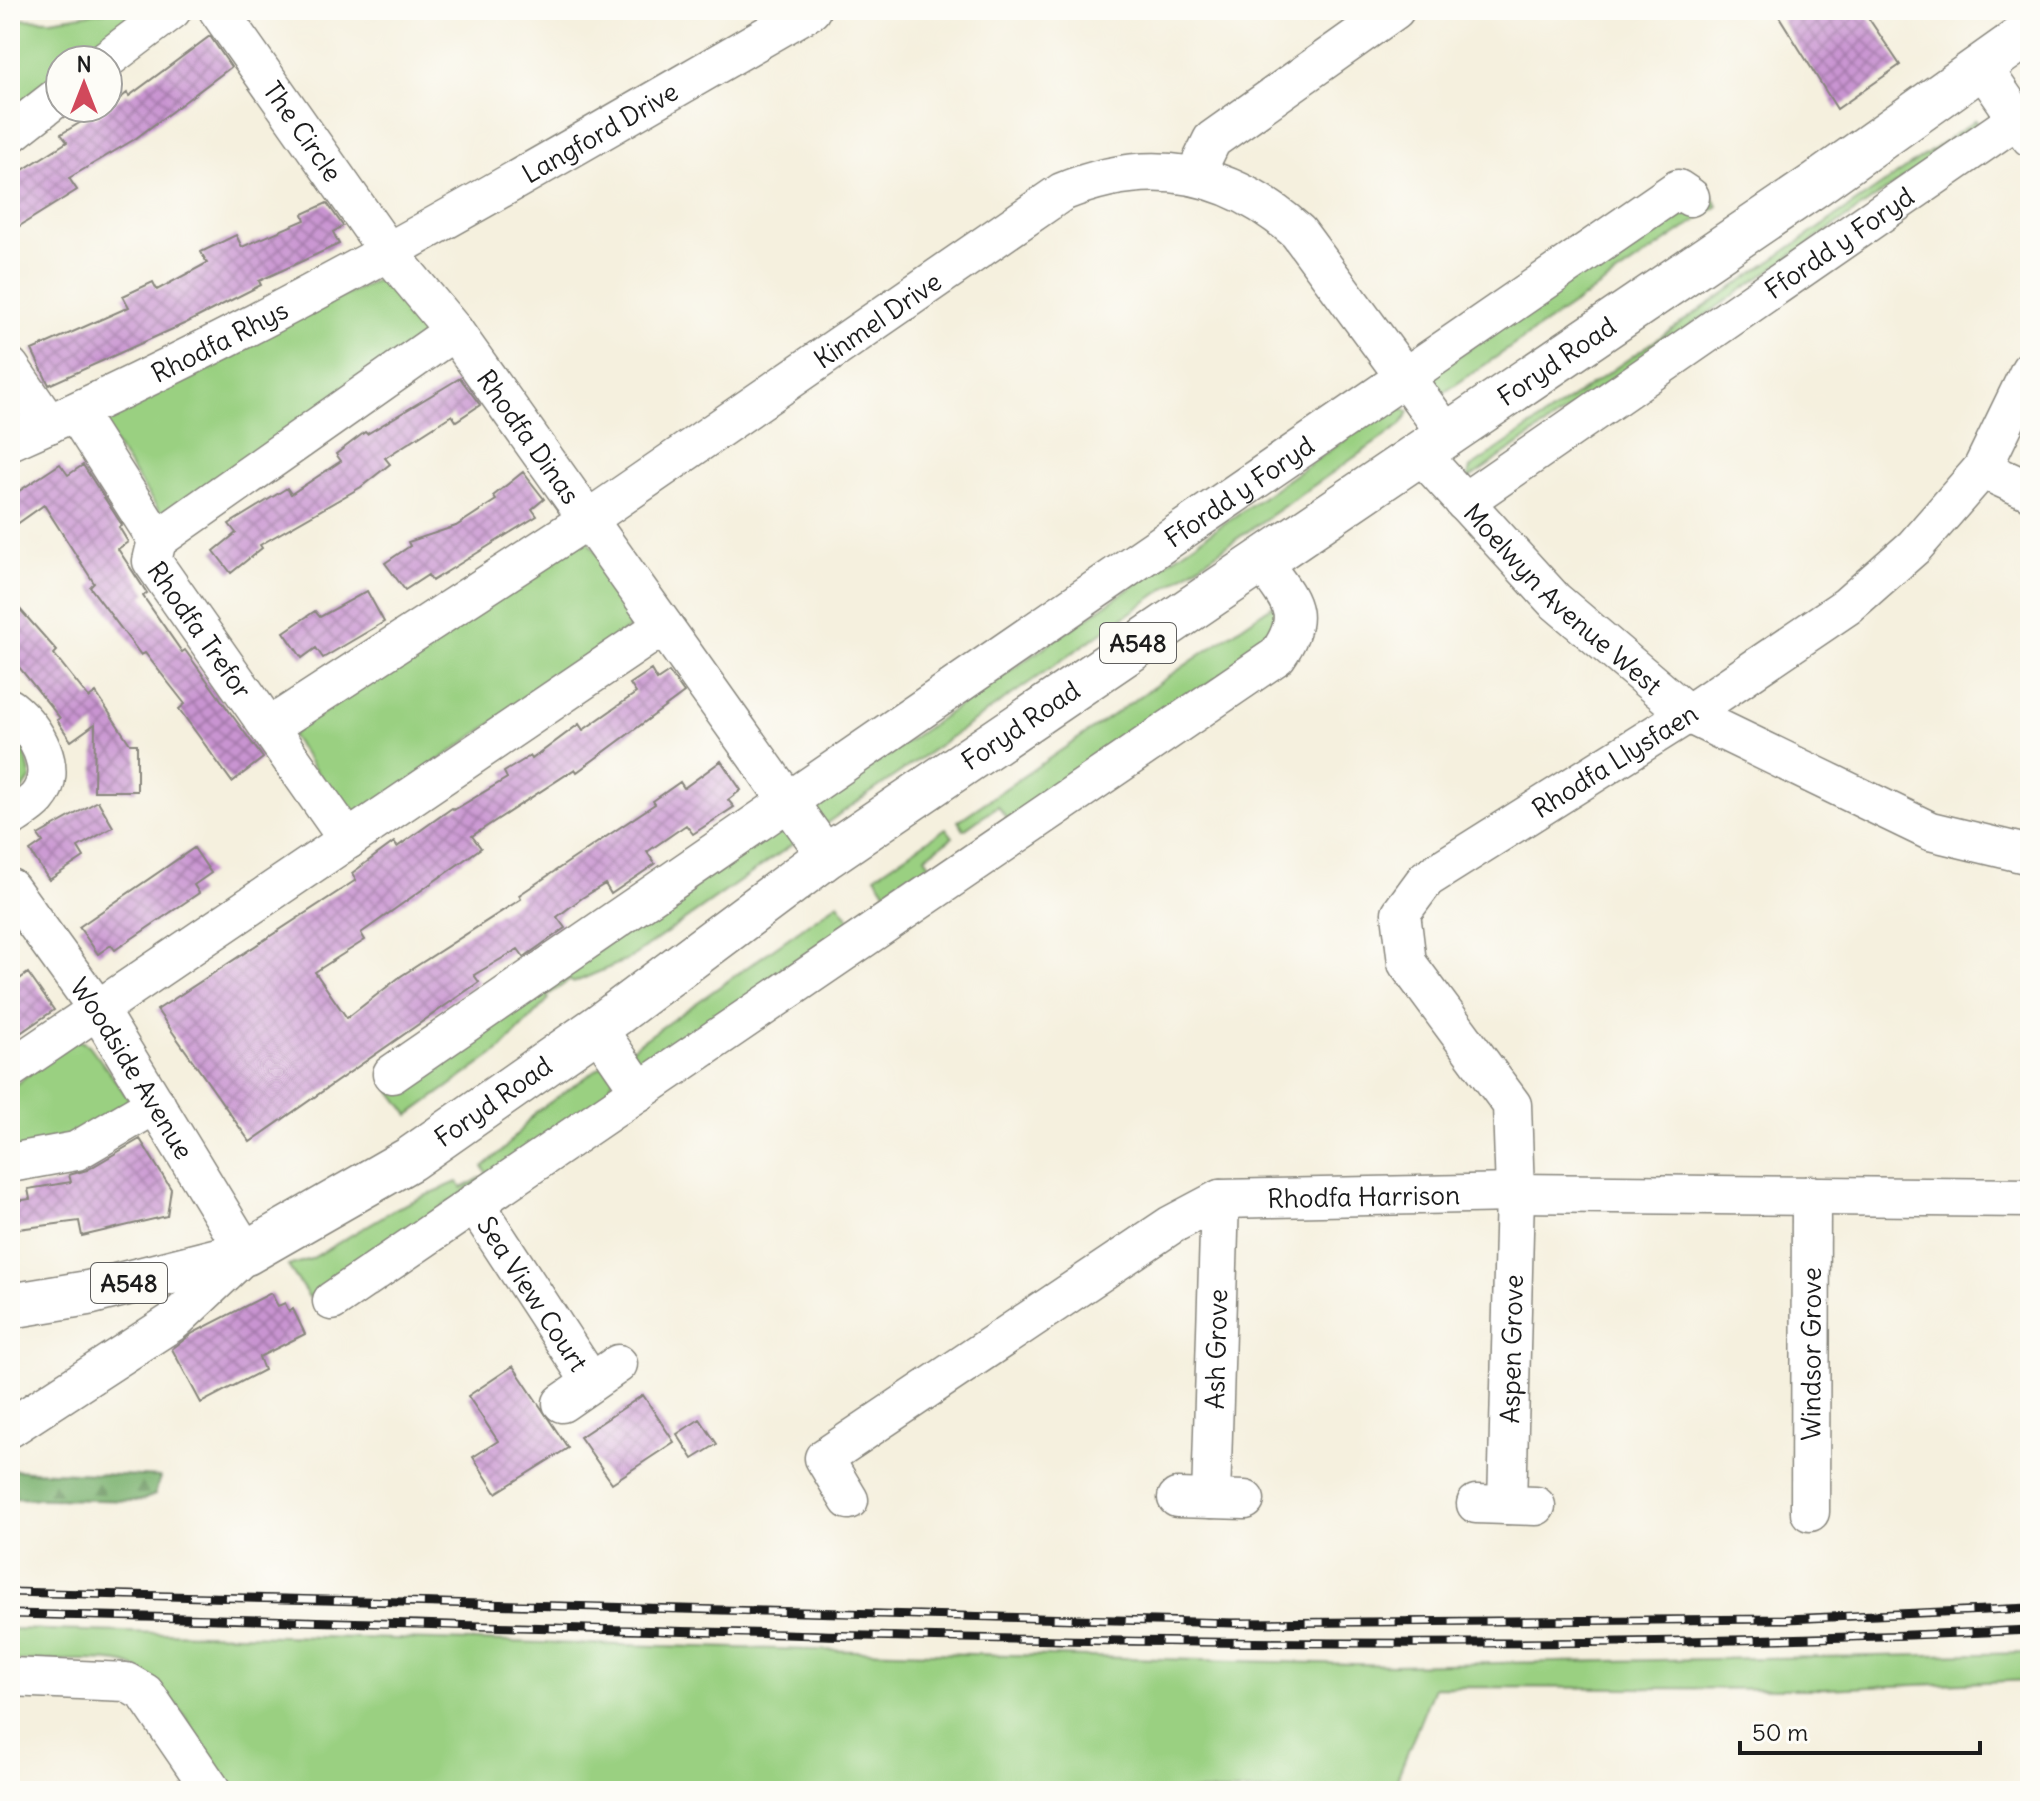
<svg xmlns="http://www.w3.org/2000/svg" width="2040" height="1801" viewBox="0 0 2040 1801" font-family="Delius,sans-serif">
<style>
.grass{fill:#9ad081;stroke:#5b764e;stroke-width:2}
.forest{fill:url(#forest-firs);stroke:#4c6746;stroke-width:2}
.building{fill:url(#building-cross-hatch)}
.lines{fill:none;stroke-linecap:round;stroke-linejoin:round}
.minor-casing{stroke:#88867d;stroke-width:41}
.major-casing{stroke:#88867d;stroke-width:47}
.minor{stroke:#fff;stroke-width:38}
.major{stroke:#fff;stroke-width:44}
.rail-casing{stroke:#1c1c1c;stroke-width:9}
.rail{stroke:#fdfcf7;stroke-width:6;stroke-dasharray:18;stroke-linecap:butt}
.labels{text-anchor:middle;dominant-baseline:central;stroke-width:6;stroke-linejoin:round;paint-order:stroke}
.shield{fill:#fdfcf7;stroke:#605f5e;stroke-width:2}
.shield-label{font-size:24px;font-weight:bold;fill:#1c1c1c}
.street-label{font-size:26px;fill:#1c1c1c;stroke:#fdfcf7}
</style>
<defs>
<pattern id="forest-firs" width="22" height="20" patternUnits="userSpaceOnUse" patternTransform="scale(2)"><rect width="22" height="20" fill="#7bb26f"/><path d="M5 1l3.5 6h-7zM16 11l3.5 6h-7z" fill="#64905a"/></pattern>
<pattern id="building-cross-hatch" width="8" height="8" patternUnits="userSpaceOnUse" patternTransform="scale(2)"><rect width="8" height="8" fill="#c994d1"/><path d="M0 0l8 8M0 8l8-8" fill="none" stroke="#a278a9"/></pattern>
</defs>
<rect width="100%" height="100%" fill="#fdfcf7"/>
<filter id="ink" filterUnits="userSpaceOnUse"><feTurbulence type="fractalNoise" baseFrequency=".0125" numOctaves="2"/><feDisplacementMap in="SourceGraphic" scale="16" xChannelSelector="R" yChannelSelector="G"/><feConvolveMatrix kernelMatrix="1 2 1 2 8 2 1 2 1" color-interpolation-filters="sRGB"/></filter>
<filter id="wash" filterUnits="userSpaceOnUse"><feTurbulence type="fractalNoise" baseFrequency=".006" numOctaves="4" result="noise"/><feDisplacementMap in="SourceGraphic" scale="32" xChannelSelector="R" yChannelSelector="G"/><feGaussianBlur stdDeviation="1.8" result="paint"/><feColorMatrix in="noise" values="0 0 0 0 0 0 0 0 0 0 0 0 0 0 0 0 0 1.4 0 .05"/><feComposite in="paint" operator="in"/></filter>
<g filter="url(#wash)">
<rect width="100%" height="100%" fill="#f5f0de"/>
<path class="grass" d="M 114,10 L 151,10 L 86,60 L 60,60 L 60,79 L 10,118 L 10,19 L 51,20 Z
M 1976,120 L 1979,126 L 1467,480 L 1470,468 Z
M 1712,196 L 1718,206 L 1439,396 L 1431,382 L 1436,372 L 1667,209 L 1675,220 Z
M 385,276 L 439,324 L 163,517 L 101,423 L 107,412 Z
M 1396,405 L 1409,412 L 1401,425 L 824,825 L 815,813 L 815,805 Z
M 582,533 L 640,610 L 637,622 L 358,817 L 345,814 L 291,735 Z
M 1276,603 L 1280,611 L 1270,641 L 1009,822 L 998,806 L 964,830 L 958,821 Z
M 10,734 L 25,751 L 31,778 L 10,807 Z
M 776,828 L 796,842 L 629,959 L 573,983 L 570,980 L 547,996 L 549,999 L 500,1050 L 409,1115 L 391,1091 Z
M 946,828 L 953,837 L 925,857 L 936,874 L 893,903 L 875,876 Z
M 838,903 L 856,928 L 654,1067 L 640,1064 L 631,1049 Z
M 78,1040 L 89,1045 L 130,1100 L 55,1146 L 10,1154 L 10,1089 L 66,1044 Z
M 602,1066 L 614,1077 L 607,1095 L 309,1297 L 288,1266 L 311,1259 L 397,1208 L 457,1182 L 462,1188 L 487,1174 L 483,1167 L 505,1148 L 536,1112 Z
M 10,1629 L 1394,1665 L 2030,1653 L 2030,1680 L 1824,1689 L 1434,1687 L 1392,1791 L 233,1791 C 209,1756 169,1678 128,1664 C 108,1657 35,1661 10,1661 Z"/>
<path class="forest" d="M 10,1470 L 160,1477 L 155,1495 L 140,1501 L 10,1498 Z"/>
<g id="blocks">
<path class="building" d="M 1775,10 L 1863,10 L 1900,65 L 1837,109 Z
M 210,36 L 231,67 L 135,139 L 69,178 L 77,190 L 10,232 L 10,178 L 67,142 L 61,134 L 93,115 L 95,118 L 127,93 L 129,96 Z
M 327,203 L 343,226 L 333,232 L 339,244 L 259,281 L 261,285 L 186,323 L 49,385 L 32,350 L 129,307 L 123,296 L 153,282 L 157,290 L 207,263 L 201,252 L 236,235 L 242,247 L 305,220 L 303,214 Z
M 460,378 L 480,405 L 456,421 L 452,415 L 385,458 L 390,464 L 361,487 L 260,545 L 262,548 L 231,573 L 214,551 L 236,533 L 229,524 L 287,488 L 291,494 L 341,461 L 336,454 L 365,432 L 367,434 Z
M 60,464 L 68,475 L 83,465 L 122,525 L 119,527 L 128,542 L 118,549 L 147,593 L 143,596 L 182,652 L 185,650 L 263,758 L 232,782 L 179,709 L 185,704 L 145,653 L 141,655 L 90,587 L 94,583 L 44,505 L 10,529 L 10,497 Z
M 523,472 L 544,499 L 532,509 L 537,516 L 432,581 L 428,575 L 405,590 L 385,563 L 410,546 L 408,542 L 456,526 L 496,500 L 493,496 Z
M 367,591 L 384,622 L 323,658 L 316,648 L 302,658 L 284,632 L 315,611 L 320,617 Z
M 10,598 L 57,651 L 54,654 L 89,698 L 96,693 L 130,744 L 137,744 L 137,791 L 94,791 L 95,724 L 71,741 L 57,720 L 60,718 L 10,656 Z
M 651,670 L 657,680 L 669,672 L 684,693 L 577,772 L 575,769 L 472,836 L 481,848 L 361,933 L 365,940 L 315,972 L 347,1018 L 401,976 L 521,899 L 519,895 L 655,804 L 653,801 L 680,782 L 684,788 L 721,761 L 741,790 L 728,800 L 734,807 L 693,834 L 686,825 L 647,852 L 655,864 L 611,894 L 605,884 L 582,898 L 557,917 L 565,928 L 562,930 L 524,957 L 518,949 L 474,975 L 479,982 L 250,1142 L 157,1010 L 356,880 L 352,873 L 394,842 L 397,847 L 452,808 L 454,810 L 507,778 L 504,772 L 530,756 L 532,759 L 579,724 L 583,730 L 636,693 L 630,684 Z
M 98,801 L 113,827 L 78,847 L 84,857 L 49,880 L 30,851 L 43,842 L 38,835 Z
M 194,848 L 211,873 L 194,885 L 199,893 L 115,950 L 111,945 L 98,954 L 79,927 Z
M 28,973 L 54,1010 L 10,1040 L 10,986 Z
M 140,1139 L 171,1189 L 167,1216 L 82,1236 L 79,1221 L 10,1230 L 10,1202 L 30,1199 L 28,1189 L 71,1182 L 69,1175 L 87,1170 Z
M 271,1293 L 278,1306 L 285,1303 L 289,1312 L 293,1309 L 305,1334 L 259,1357 L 264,1370 L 201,1403 L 172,1349 L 193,1333 Z
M 513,1366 L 568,1448 L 496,1493 L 473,1457 L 498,1441 L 468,1396 Z
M 643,1395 L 674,1442 L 612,1483 L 580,1437 Z
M 700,1419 L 717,1444 L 693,1459 L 677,1434 Z"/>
</g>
</g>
<g filter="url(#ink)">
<use href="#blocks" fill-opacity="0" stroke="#88867d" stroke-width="2"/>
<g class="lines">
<g class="minor-casing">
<g id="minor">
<path id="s1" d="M 218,10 L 389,253 L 454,331 L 827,856"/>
<path d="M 106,60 L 172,10"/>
<path d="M 1982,67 L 2030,137"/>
<path d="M 10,134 L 60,95"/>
<path d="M 1195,175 L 1212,140 L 1395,10"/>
<path d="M 10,367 L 49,424"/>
<path id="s2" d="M 76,413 L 157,540 L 152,561 L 348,840"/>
<path id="s3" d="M 10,441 C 288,319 548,161 811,10"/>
<path id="s4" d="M 1419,452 L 1554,600 L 1688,714 L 1930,831 L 2030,855"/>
<path d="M 1982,469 L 2030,491"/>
<path id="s5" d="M 1464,502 L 2017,119"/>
<path d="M 157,540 L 454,331"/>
<path d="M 10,708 C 35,728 61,770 37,798 C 30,806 18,812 10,818"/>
<path id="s6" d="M 269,727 L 587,520 L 1062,192 C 1149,156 1228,169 1298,232 L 1446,433"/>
<path id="s7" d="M 10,888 L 98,1010 L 246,1253 L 174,1321 L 10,1428"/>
<path d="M 597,1028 L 640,1091"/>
<path d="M 10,1069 L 663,626"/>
<path id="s8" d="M 392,1074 L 1678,189 L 1690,197"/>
<path d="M 10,1163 L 76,1151 L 156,1104"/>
<path id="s9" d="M 474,1203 L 591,1382"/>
<path d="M 332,1301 L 1277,656 C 1309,611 1287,599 1261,560"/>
<path d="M 562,1403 L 618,1364"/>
<path d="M 1177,1498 L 1245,1500"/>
<path id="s10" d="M 1211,1499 L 1220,1199"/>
<path id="s11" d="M 849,1500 L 824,1458 L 1171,1225 L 1220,1199 L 1515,1193 L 2030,1198"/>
<path d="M 1476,1504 L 1536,1506"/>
<path id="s12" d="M 1507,1505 L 1515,1193 L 1512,1105 L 1407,963 L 1401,913 L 1426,879 L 1688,714 L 1847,606 L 1914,547 L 1982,469 L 2030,370"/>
<path id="s13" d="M 1810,1512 L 1811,1195"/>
<path d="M 10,1677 L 126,1682 L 145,1693 L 212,1791"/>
</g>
</g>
<g class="major-casing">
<g id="major">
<path id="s14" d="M 10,1306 L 88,1293 L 246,1253 L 410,1159 L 597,1028 L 827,856 L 1815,185 L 2030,32"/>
</g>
</g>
<use href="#minor" class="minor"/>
<use href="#major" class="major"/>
<g class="rail-casing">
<path id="rail" d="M 10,1592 L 1233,1623 L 1787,1619 L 2030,1608
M 10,1614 C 683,1628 1357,1662 2030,1630"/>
</g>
<use href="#rail" class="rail"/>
</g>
</g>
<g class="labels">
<g class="shield">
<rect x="1100" y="623" width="76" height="40" rx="6"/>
<rect x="91" y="1263" width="76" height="40" rx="6"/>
</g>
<g class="shield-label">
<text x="1138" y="643">A548</text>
<text x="129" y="1283">A548</text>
</g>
<g class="street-label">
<text stroke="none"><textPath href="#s1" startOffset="148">The Circle</textPath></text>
<text stroke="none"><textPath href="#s3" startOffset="666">Langford Drive</textPath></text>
<text stroke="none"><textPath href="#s5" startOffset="456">Ffordd y Foryd</textPath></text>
<text stroke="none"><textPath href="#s6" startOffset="732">Kinmel Drive</textPath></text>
<text stroke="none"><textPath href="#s3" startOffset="232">Rhodfa Rhys</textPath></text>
<text stroke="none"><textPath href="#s14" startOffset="1828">Foryd Road</textPath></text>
<text stroke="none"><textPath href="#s1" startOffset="528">Rhodfa Dinas</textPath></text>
<text stroke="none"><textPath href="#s8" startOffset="1028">Ffordd y Foryd</textPath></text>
<text stroke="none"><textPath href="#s4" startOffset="206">Moelwyn Avenue West</textPath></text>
<text stroke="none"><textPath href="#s2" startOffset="256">Rhodfa Trefor</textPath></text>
<text stroke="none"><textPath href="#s14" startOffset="1180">Foryd Road</textPath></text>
<text stroke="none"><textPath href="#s12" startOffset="892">Rhodfa Llysfaen</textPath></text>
<text stroke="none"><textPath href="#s7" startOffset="218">Woodside Avenue</textPath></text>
<text stroke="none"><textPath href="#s14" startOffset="532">Foryd Road</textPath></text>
<text stroke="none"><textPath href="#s11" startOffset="666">Rhodfa Harrison</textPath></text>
<text stroke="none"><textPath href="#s9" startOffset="108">Sea View Court</textPath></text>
<text stroke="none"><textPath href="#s10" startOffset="150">Ash Grove</textPath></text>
<text stroke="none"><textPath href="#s12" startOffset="156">Aspen Grove</textPath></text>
<text stroke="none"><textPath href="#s13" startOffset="158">Windsor Grove</textPath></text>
</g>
</g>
<rect width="2040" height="1801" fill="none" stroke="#fdfcf7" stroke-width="40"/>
<g transform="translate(84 84)"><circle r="38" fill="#fdfcf7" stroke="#a3a29f" stroke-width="2"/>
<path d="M0-6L14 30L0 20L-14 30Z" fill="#d1495b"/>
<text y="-12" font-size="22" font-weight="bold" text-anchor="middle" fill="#1c1c1c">N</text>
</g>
<path d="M1740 1741v12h240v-12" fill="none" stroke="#1c1c1c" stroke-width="4"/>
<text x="1752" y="1741" font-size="24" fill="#1c1c1c" stroke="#fdfcf7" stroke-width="6" paint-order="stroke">50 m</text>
</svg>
